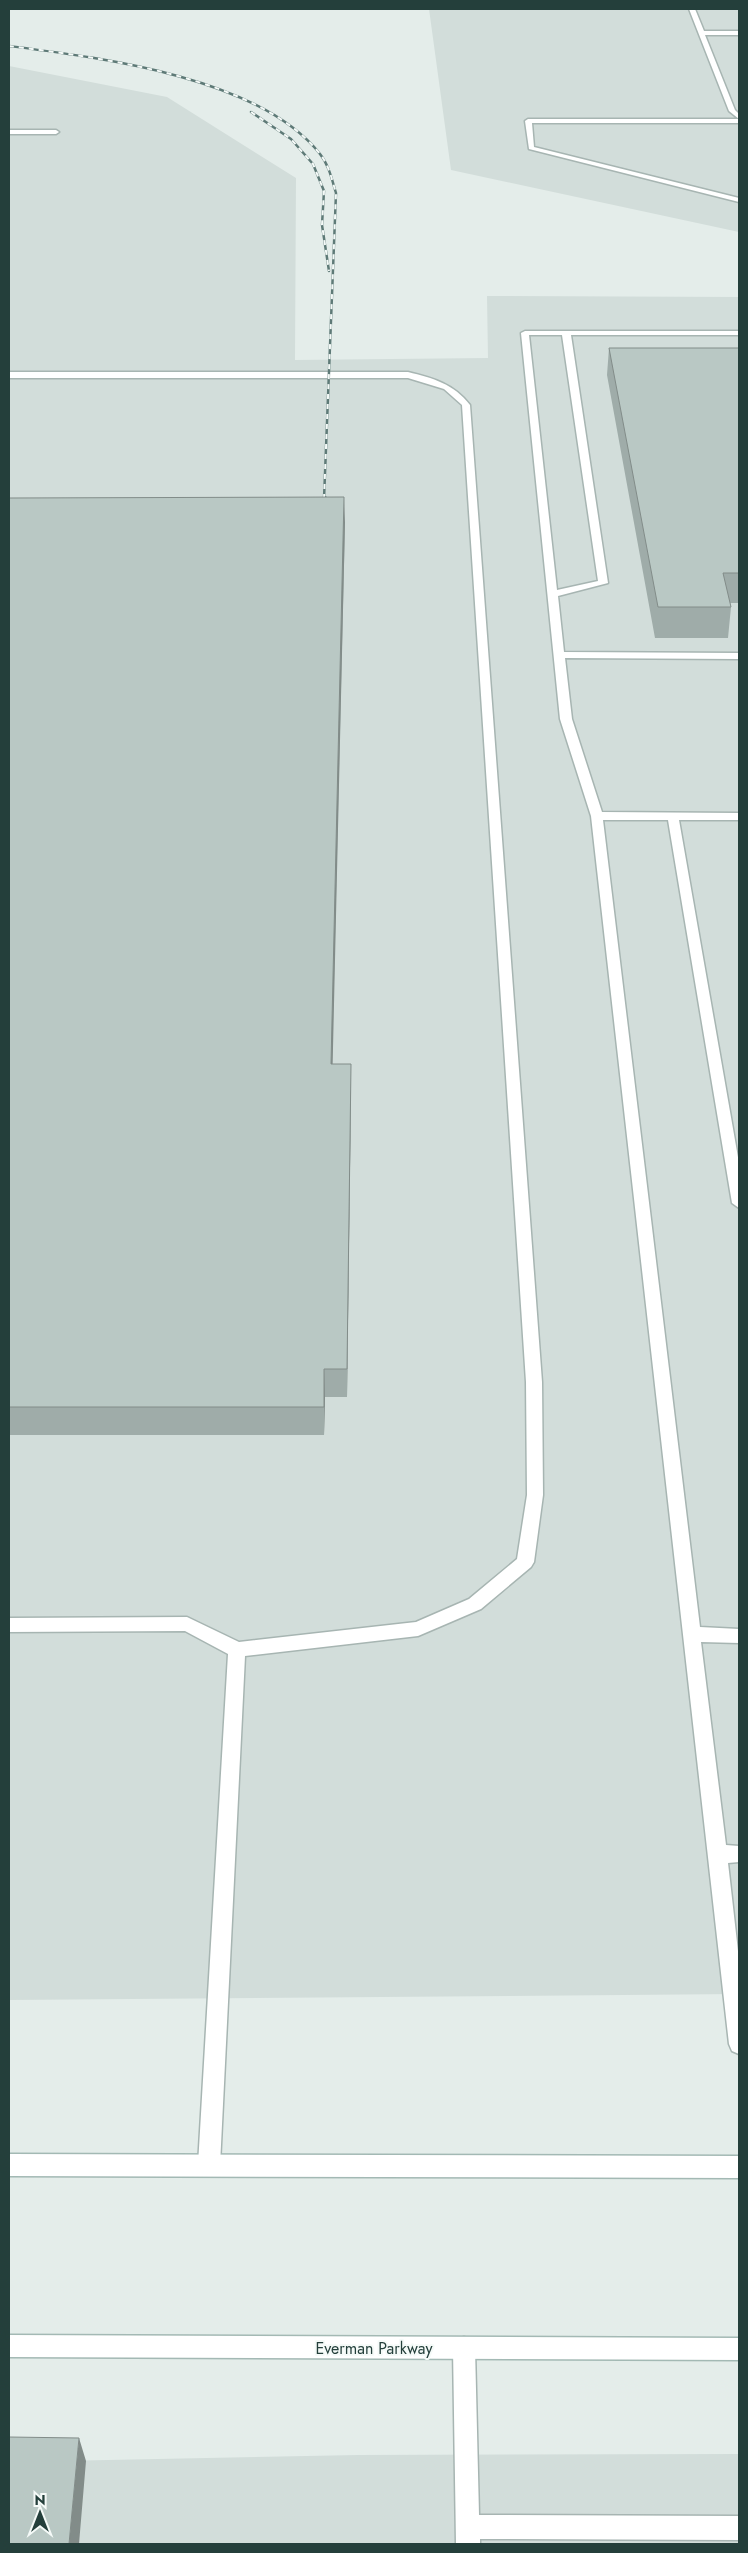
<svg xmlns="http://www.w3.org/2000/svg" width="748" height="2553" viewBox="0 0 748 2553" font-family="Jost,sans-serif">
<style>
.built{fill:#d2ddda}
.lines{fill:none;stroke-linecap:round;stroke-linejoin:round}
.lane-casing{stroke:#a7b5b2;stroke-width:3}
.secondary-casing{stroke:#a3b9b4;stroke-width:3}
.lane{fill:#fff;fill-rule:evenodd}
.secondary{fill:#fff;fill-rule:evenodd}
.rail-far1-casing{stroke:#5e7a77;stroke-width:2.5}
.rail-casing{stroke:#5e7a77;stroke-width:4}
.rail-far1{stroke:#f5faf8;stroke-width:2;stroke-dasharray:5;stroke-linecap:butt}
.rail{stroke:#f5faf8;stroke-width:2.5;stroke-dasharray:8;stroke-linecap:butt}
.wall{fill:#9faca9}
.shaded-wall{fill:#828c89}
.building{fill:#b9c8c4;stroke:#828c89}
.labels{text-anchor:middle;dominant-baseline:central;stroke-width:4;stroke-linejoin:round;paint-order:stroke}
.near-street-label{font-size:16px;fill:#243f3b;stroke:#f5faf8}
</style>
<rect width="100%" height="100%" fill="#e4edea"/>
<path class="built" d="M 429,9 L 739,9 L 739,232 L 451,170 Z
M 9,66 L 167,97 L 296,178 L 295,360 L 488,358 L 487,296 L 739,297 L 739,1994 L 9,2000 Z
M 739,2454 L 739,2544 L 9,2544 L 9,2462 L 358,2455 Z"/>
<g class="lines">
<g class="lane-casing">
<path id="lane" d="M 689,9 L 695,9 L 704,31 L 739,31 L 739,35 L 705,35 L 735,110 L 739,114 L 739,123 L 532,123 L 534,147 L 739,198 L 739,202 L 529,149 L 525,121 L 528,119 L 739,119 L 729,111 Z
M 9,130 L 56,130 L 59,132 L 56,134 L 9,134 Z
M 525,331 L 739,331 L 739,335 L 571,335 L 608,583 L 558,596 L 564,652 L 739,653 L 739,659 L 565,658 L 572,719 L 602,812 L 739,813 L 739,820 L 679,820 L 739,1163 L 739,1208 L 732,1203 L 668,820 L 603,820 L 700,1627 L 739,1629 L 739,1643 L 701,1642 L 726,1845 L 739,1846 L 739,1862 L 728,1863 L 739,1960 L 739,2054 L 732,2051 L 729,2044 L 591,816 L 560,719 L 521,333 ZM 529,335 L 562,335 L 598,581 L 557,590 Z
M 9,372 L 408,372 C 433,378 454,384 470,405 L 542,1382 L 543,1495 L 534,1562 L 531,1567 L 481,1609 L 418,1636 L 245,1656 L 220,2165 L 217,2173 L 209,2176 L 201,2173 L 198,2165 L 228,1654 L 185,1631 L 9,1632 L 9,1618 L 187,1617 L 239,1642 L 416,1622 L 469,1599 L 517,1559 L 527,1495 L 526,1382 L 462,405 L 444,389 L 408,378 L 9,378 Z
M 464,2337 L 472,2340 L 475,2348 L 479,2515 L 739,2516 L 739,2540 L 480,2539 L 480,2544 L 456,2544 L 453,2348 L 456,2340 Z"/>
</g>
<g class="secondary-casing">
<path id="secondary" d="M 9,2154 L 739,2156 L 739,2178 L 9,2176 Z
M 9,2335 L 739,2338 L 739,2360 L 9,2357 Z"/>
</g>
<use href="#lane" class="lane"/>
<use href="#secondary" class="secondary"/>
<g class="rail-far1-casing">
<path id="rail-far1" d="M 9,46 C 102,58 259,77 320,154 C 329,165 332,180 336,193 L 324,499
M 251,112 L 291,139 L 313,164 L 324,191 L 322,225 L 329,271"/>
</g>
<g class="rail-casing">
<path id="rail" d="M 324,512 L 325,498"/>
</g>
<use href="#rail-far1" class="rail-far1"/>
<use href="#rail" class="rail"/>
</g>
<path class="wall" d="M 609,348 L 739,348 L 739,603 L 730,603 L 731,607 L 728,638 L 655,638 L 607,375 Z
M 9,498 L 345,522 L 332,1064 L 351,1092 L 347,1397 L 325,1397 L 324,1435 L 9,1435 Z"/>
<path class="shaded-wall" d="M 344,497 L 345,522 L 332,1092 L 331,1064 Z
M 351,1064 L 351,1092 L 347,1397 L 347,1369 Z
M 324,1369 L 325,1397 L 324,1435 Z
M 79,2438 L 86,2461 L 79,2544 L 69,2544 Z"/>
<path class="building" d="M 609,348 L 739,348 L 739,573 L 723,573 L 731,607 L 658,607 Z
M 344,497 L 331,1064 L 351,1064 L 347,1369 L 324,1369 L 324,1407 L 9,1407 L 9,498 Z
M 9,2437 L 79,2438 L 69,2544 L 9,2544 Z"/>
<g class="labels">
<g class="near-street-label">
<text x="374" y="2348">Everman Parkway</text>
</g>
</g>
<rect width="748" height="2553" fill="none" stroke="#243f3b" stroke-width="20"/>
<g transform="translate(40 2513)" stroke="#f5faf8" stroke-width="4" paint-order="stroke">
<path d="M0-4L9 19L0 12L-9 19Z" fill="#243f3b"/>
<text y="-8" font-size="14" font-weight="bold" text-anchor="middle" fill="#243f3b">N</text>
</g>
</svg>
